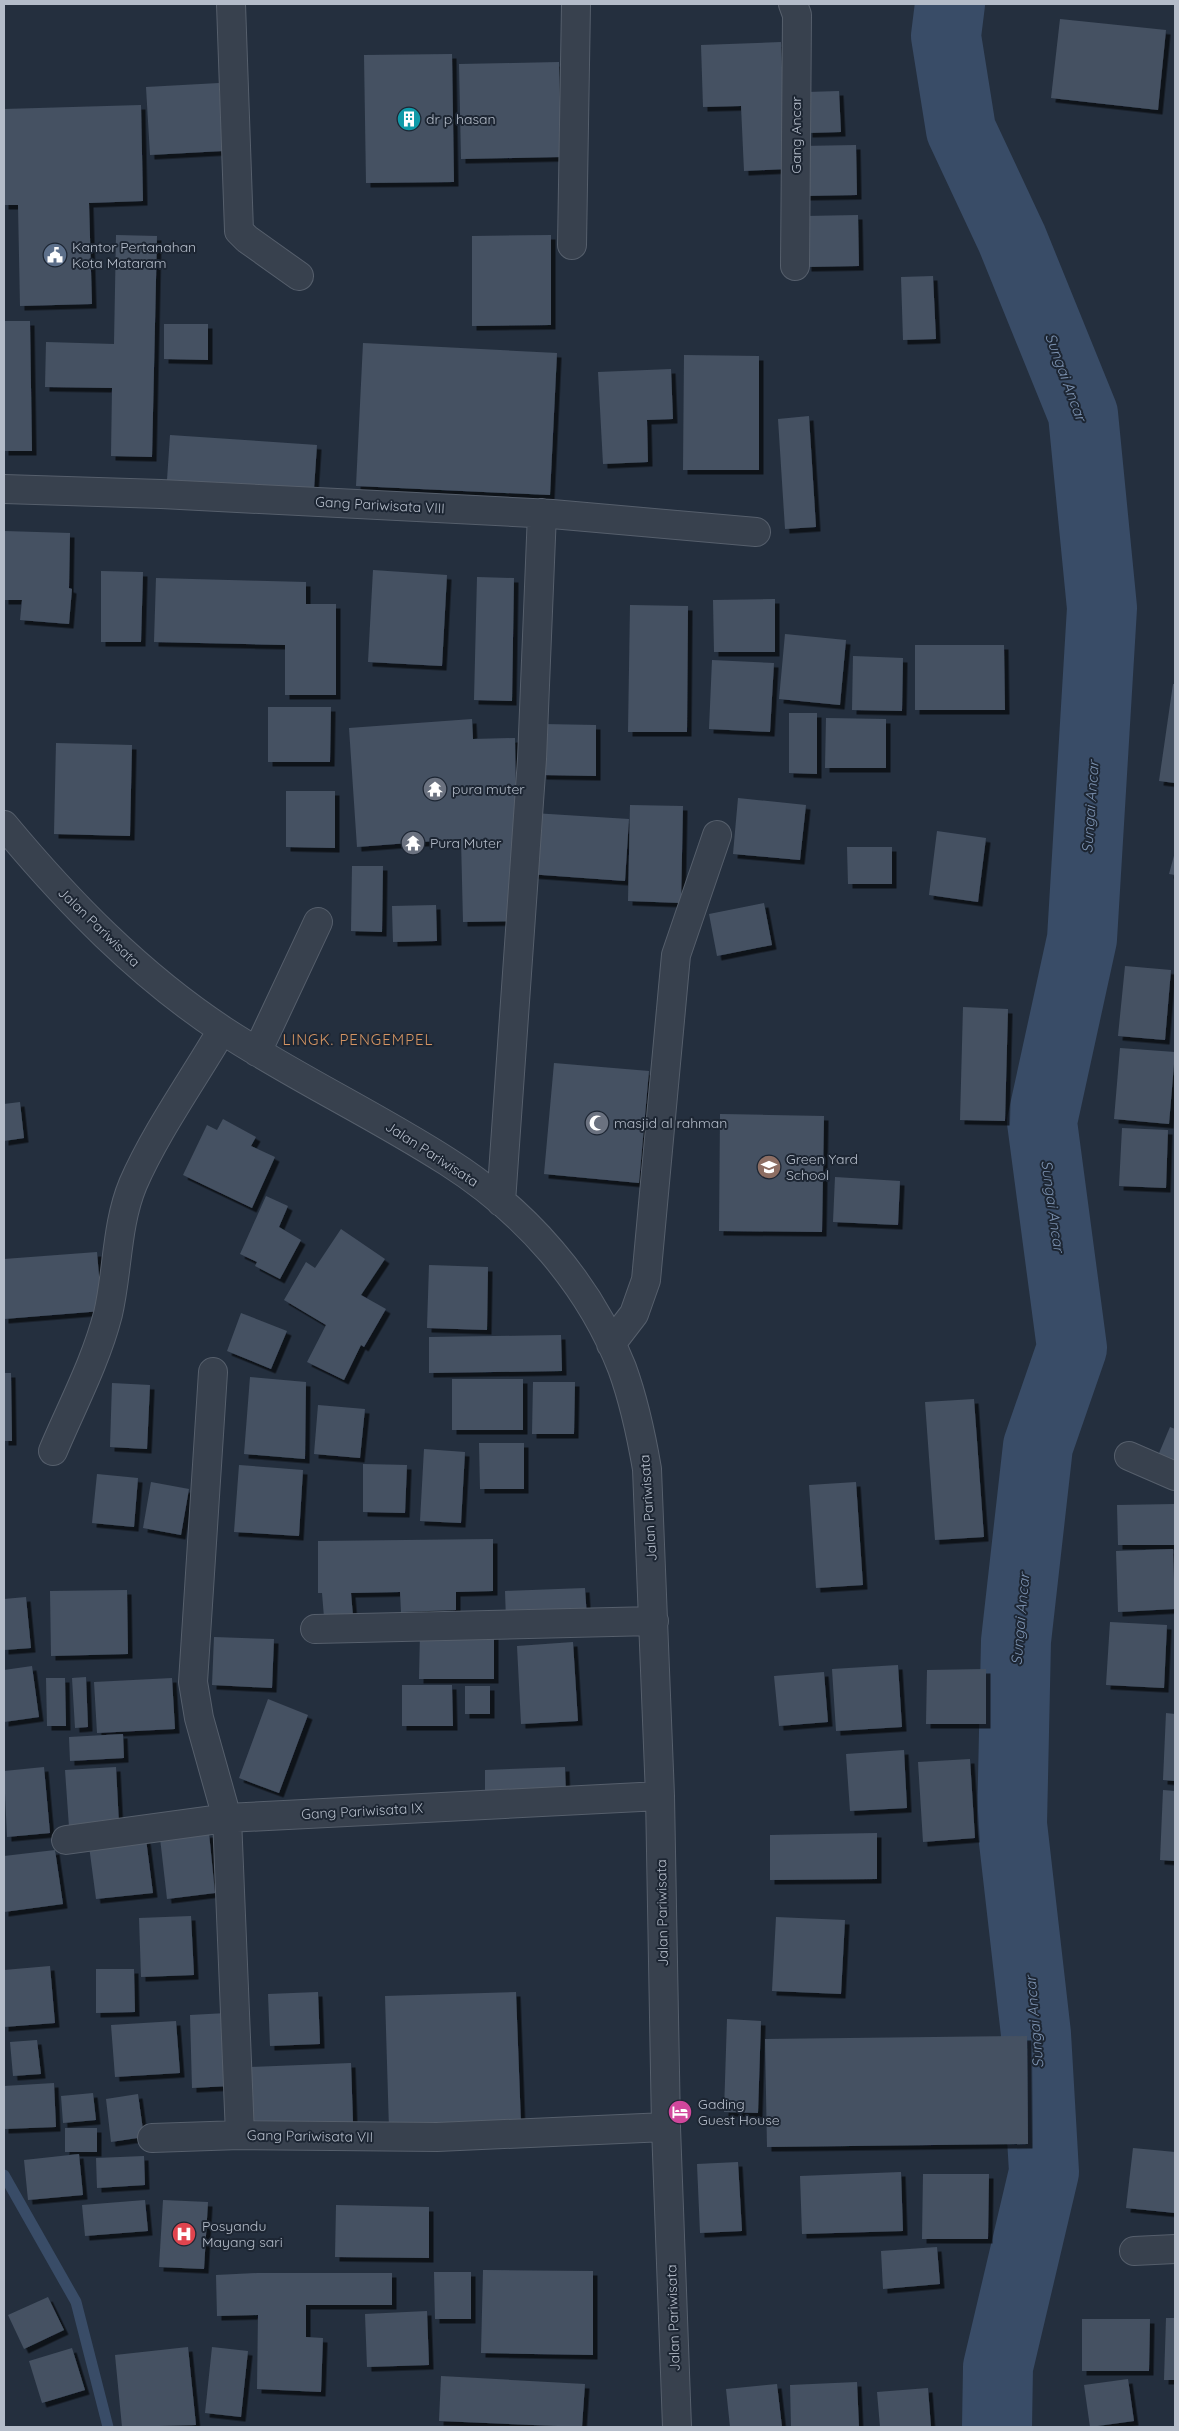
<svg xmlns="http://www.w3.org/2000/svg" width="1179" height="2431" viewBox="0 0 1179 2431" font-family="Quicksand,sans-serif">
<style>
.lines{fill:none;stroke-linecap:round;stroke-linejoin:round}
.stream{stroke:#394c67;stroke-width:11}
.river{stroke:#394c67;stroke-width:70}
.building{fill:#455162;filter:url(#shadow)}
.minor-casing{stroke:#565f6c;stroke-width:30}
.minor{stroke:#38414e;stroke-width:28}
.labels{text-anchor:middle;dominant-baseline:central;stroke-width:4;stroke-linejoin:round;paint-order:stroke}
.poi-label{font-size:14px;fill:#b4bcc9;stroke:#1d2633;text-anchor:start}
.street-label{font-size:14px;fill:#b4bcc9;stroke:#1d2633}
.water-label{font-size:15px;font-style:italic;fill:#7c92b1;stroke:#1d2633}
.neighbourhood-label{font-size:15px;letter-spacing:1px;fill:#d59563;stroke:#1d2633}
</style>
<defs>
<filter id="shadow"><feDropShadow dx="4.5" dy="4.5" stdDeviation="0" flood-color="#0009"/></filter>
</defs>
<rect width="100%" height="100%" fill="#242f3e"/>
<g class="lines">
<path class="stream" d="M 4,2175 L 76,2302 L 108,2427"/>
<path class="river" d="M 950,4 L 946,36 L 961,130 L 1012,239 L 1083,414 L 1102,608 L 1082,939 L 1042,1122 L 1072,1348 L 1038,1446 L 1016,1641 L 1012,1824 L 1036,2034 L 1044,2172 L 998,2367 L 997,2427"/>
</g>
<path class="building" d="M 1060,19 L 1166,30 L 1158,110 L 1051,98 Z
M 781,42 L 786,169 L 744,171 L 741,106 L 703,107 L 701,45 Z
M 452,54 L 454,182 L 366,183 L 364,55 Z
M 559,62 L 561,157 L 461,159 L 459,64 Z
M 219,83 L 223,151 L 150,155 L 146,87 Z
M 839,91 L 841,132 L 808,133 L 807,92 Z
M 141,105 L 143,201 L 89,203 L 92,304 L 20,306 L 18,205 L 4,205 L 4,109 Z
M 856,145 L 857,195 L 804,196 L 802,146 Z
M 858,215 L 859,266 L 807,267 L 806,216 Z
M 116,235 L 157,236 L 152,457 L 111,456 L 112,388 L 45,387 L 46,342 L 114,344 Z
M 551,235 L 551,325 L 472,326 L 472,236 Z
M 933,276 L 936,339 L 903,340 L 901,277 Z
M 4,321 L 30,321 L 32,451 L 4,451 Z
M 164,324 L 208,324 L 208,360 L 164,359 Z
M 363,343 L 557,353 L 550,495 L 356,486 Z
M 684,355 L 759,356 L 759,470 L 683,470 Z
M 671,369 L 673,419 L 647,420 L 648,462 L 603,464 L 598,372 Z
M 809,416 L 816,527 L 785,529 L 778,419 Z
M 170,435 L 317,445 L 314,489 L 167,480 Z
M 4,531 L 70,533 L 69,588 L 72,589 L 69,624 L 20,620 L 22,600 L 4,600 Z
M 373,570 L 447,575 L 442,666 L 368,662 Z
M 101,571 L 143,572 L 141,642 L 101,642 Z
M 477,577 L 514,578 L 512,701 L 474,700 Z
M 156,578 L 306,582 L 306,604 L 336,604 L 336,695 L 285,695 L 285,645 L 154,642 Z
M 775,599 L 775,652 L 714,652 L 713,600 Z
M 630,605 L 688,606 L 687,732 L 628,732 Z
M 785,634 L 846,640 L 840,705 L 779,699 Z
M 915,645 L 1004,645 L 1005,710 L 915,710 Z
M 853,656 L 903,658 L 902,711 L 852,710 Z
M 712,660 L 774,663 L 770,732 L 709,729 Z
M 1173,684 L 1175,684 L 1175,783 L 1159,781 Z
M 268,707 L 331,707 L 330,762 L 268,762 Z
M 789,713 L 817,713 L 817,774 L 789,773 Z
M 826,718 L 886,719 L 886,768 L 825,768 Z
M 472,719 L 473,739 L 515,738 L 518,921 L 463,922 L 461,839 L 357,847 L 349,728 Z
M 543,724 L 596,725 L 596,776 L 542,775 Z
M 56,743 L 132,745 L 130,836 L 54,834 Z
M 286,791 L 335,791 L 335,848 L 286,847 Z
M 738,798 L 806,805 L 800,860 L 733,854 Z
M 630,805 L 683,806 L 681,903 L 628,901 Z
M 533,813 L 629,819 L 625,881 L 528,874 Z
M 937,831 L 986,838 L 978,902 L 929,895 Z
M 847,847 L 892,847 L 892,884 L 848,884 Z
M 1175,852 L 1175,875 L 1169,874 Z
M 352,866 L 383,866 L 382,932 L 351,931 Z
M 764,903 L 772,945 L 717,956 L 709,914 Z
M 436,905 L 437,941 L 393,942 L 392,906 Z
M 1125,966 L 1171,970 L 1165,1040 L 1118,1036 Z
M 963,1007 L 1008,1009 L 1005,1121 L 960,1120 Z
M 1120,1048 L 1175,1052 L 1169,1124 L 1114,1119 Z
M 554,1063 L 649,1071 L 639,1183 L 544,1174 Z
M 20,1102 L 24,1138 L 4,1141 L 4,1104 Z
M 720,1114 L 824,1116 L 822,1232 L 719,1231 Z
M 223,1119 L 256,1137 L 251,1146 L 275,1157 L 252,1208 L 183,1175 L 207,1125 L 217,1130 Z
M 1122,1128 L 1168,1130 L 1166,1188 L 1119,1186 Z
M 835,1177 L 900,1181 L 898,1225 L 833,1222 Z
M 266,1196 L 288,1206 L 279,1227 L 301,1240 L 280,1279 L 255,1266 L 257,1262 L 240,1254 Z
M 341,1229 L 385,1259 L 361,1295 L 386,1309 L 364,1347 L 361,1345 L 344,1380 L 307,1362 L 326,1325 L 284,1300 L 306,1262 L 315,1268 Z
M 97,1252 L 102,1311 L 4,1319 L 4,1259 Z
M 429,1265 L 488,1267 L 487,1330 L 427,1328 Z
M 241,1313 L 287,1331 L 271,1369 L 227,1351 Z
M 561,1335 L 562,1371 L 429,1373 L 429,1337 Z
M 4,1373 L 11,1373 L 12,1441 L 4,1441 Z
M 250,1377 L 306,1382 L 305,1459 L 244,1454 Z
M 452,1379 L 523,1379 L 523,1430 L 452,1430 Z
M 533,1382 L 575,1382 L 574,1434 L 532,1434 Z
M 112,1383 L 150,1385 L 147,1449 L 110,1447 Z
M 974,1399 L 984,1537 L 935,1540 L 925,1402 Z
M 318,1405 L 365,1409 L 360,1458 L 314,1454 Z
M 1170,1427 L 1175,1429 L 1175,1466 L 1157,1458 Z
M 479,1443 L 524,1443 L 524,1489 L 480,1489 Z
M 424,1449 L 465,1452 L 461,1523 L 420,1521 Z
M 363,1464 L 407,1465 L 405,1513 L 363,1512 Z
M 239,1465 L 303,1470 L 299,1536 L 234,1532 Z
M 97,1474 L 138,1478 L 134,1527 L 92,1523 Z
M 151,1482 L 189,1489 L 181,1535 L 143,1528 Z
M 856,1482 L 863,1585 L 816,1588 L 809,1485 Z
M 1175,1504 L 1175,1545 L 1118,1545 L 1117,1505 Z
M 493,1539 L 493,1591 L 456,1592 L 456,1610 L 401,1612 L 400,1592 L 351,1593 L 353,1616 L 324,1617 L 322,1593 L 318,1593 L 318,1541 Z
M 1173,1549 L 1175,1609 L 1118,1612 L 1116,1551 Z
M 585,1588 L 587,1618 L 506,1620 L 505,1591 Z
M 127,1590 L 128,1654 L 51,1656 L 50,1591 Z
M 26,1597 L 31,1648 L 4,1650 L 4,1599 Z
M 1110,1622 L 1167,1625 L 1164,1688 L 1106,1685 Z
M 420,1632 L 494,1632 L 494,1679 L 419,1679 Z
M 214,1637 L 274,1639 L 272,1688 L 212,1685 Z
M 573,1642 L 578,1721 L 521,1724 L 517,1646 Z
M 898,1665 L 902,1727 L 836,1731 L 832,1669 Z
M 32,1666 L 39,1717 L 4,1722 L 4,1670 Z
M 986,1669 L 986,1724 L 926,1724 L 927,1670 Z
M 824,1672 L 828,1722 L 779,1726 L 774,1676 Z
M 86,1677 L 88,1727 L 75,1728 L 72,1678 Z
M 46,1678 L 65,1678 L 66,1726 L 47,1726 Z
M 172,1678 L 175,1729 L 97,1733 L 94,1682 Z
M 402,1685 L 452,1685 L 453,1726 L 402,1726 Z
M 465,1686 L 490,1686 L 490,1714 L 465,1714 Z
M 268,1699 L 308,1715 L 279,1793 L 239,1778 Z
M 1166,1713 L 1175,1714 L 1175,1781 L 1163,1780 Z
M 123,1734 L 124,1758 L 70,1761 L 69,1737 Z
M 904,1750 L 907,1808 L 850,1811 L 846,1754 Z
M 970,1759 L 975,1838 L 923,1842 L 918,1762 Z
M 44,1767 L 50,1833 L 7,1837 L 4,1771 Z
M 116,1767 L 119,1824 L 69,1827 L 65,1770 Z
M 565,1767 L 566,1795 L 485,1798 L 485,1770 Z
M 1163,1790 L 1175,1791 L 1175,1861 L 1160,1860 Z
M 209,1833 L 215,1893 L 167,1899 L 160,1838 Z
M 877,1833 L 877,1879 L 770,1880 L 770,1835 Z
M 146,1839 L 153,1893 L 96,1899 L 89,1846 Z
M 55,1850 L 63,1904 L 4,1912 L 4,1856 Z
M 191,1916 L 194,1975 L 141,1977 L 139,1918 Z
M 776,1917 L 845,1920 L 841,1994 L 772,1991 Z
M 50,1966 L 55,2023 L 4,2027 L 4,1970 Z
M 96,1969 L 134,1969 L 135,2012 L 96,2013 Z
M 318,1992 L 320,2044 L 270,2046 L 268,1994 Z
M 516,1992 L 521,2124 L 389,2129 L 385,1996 Z
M 227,2013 L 230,2086 L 192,2088 L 190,2015 Z
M 727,2019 L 761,2021 L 758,2113 L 724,2112 Z
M 176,2021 L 180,2073 L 115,2077 L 111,2025 Z
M 1027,2036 L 1028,2144 L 767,2147 L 765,2039 Z
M 37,2040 L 41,2074 L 13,2076 L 10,2042 Z
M 351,2063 L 353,2122 L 254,2126 L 251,2067 Z
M 54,2083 L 56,2127 L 4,2129 L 4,2086 Z
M 93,2093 L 96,2120 L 63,2123 L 61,2096 Z
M 138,2094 L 144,2137 L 111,2142 L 106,2099 Z
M 65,2128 L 97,2128 L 97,2152 L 65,2152 Z
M 1133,2148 L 1175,2152 L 1175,2213 L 1126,2208 Z
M 79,2154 L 83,2195 L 28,2200 L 24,2160 Z
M 144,2156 L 145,2185 L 97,2188 L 96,2158 Z
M 738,2162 L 742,2231 L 700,2233 L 697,2164 Z
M 901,2172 L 903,2231 L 802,2234 L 800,2176 Z
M 923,2174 L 989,2174 L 988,2239 L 922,2239 Z
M 145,2200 L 148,2231 L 85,2236 L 82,2205 Z
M 163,2200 L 208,2202 L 204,2269 L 159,2267 Z
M 336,2205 L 429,2207 L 429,2258 L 335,2257 Z
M 937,2247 L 940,2284 L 883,2289 L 881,2251 Z
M 483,2270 L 593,2271 L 593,2355 L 481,2353 Z
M 434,2272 L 471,2272 L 471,2319 L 435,2319 Z
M 258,2273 L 392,2273 L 392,2305 L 306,2305 L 306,2337 L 323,2338 L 321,2392 L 257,2389 L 258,2315 L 217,2316 L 216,2275 Z
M 48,2297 L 64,2330 L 24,2349 L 8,2315 Z
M 427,2311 L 429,2365 L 367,2367 L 365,2314 Z
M 1166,2318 L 1175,2318 L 1175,2380 L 1164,2380 Z
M 1082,2319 L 1150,2319 L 1149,2371 L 1082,2371 Z
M 188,2347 L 196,2425 L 122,2427 L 115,2355 Z
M 212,2347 L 248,2351 L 241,2417 L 205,2413 Z
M 72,2348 L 85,2390 L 42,2403 L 29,2361 Z
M 441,2376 L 585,2384 L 582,2427 L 439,2421 Z
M 1128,2379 L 1134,2421 L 1090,2427 L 1084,2385 Z
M 857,2382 L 859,2427 L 791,2427 L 790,2385 Z
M 777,2384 L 782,2427 L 730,2427 L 726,2389 Z
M 928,2388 L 931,2427 L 880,2427 L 877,2392 Z"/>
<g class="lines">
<g class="minor-casing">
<path id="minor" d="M 231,4 L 239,231 L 247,239 L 299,276
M 793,4 L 797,15 L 795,266
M 572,245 L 576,4
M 4,489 L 161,494 L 552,514 L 756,532
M 4,825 C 68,902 139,975 224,1031 C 296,1078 375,1115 448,1162 C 525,1211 589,1283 622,1368 C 634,1401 641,1434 647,1469 L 660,1796 L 666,2127 L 677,2427
M 257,1052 L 318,922
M 501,1202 L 532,759 L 542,513
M 611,1344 L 634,1314 L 646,1280 L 676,955 L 717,835
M 213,1372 L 193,1682 L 199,1718 L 227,1818 L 240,2135 L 437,2137 L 666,2127
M 53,1451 C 72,1406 96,1361 108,1314 C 118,1271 116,1225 133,1184 C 155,1133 194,1078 222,1030
M 1129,1456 L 1175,1476
M 315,1629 L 654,1621
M 66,1840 L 227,1818 L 660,1796
M 152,2138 L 240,2135
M 1134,2251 L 1175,2249"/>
</g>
<use href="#minor" class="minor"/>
</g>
<defs>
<g id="building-disc" transform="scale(1.25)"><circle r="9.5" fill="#0f9aa8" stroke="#1d2633"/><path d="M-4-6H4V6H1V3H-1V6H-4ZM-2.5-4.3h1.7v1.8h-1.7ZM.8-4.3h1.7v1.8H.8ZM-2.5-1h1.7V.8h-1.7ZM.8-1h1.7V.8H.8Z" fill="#fff"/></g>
<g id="civic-disc" transform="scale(1.25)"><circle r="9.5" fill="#5c6f8a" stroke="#1d2633"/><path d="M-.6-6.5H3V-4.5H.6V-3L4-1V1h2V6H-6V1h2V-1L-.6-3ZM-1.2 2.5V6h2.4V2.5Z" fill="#fff"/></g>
<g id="temple-disc" transform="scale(1.25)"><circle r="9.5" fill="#6b7280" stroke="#1d2633"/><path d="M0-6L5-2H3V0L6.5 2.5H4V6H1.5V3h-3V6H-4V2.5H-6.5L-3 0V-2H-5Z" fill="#fff"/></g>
<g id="mosque-disc" transform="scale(1.25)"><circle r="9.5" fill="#6b7280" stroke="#1d2633"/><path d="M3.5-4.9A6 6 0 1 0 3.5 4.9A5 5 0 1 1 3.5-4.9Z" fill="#fff"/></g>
<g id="school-disc" transform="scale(1.25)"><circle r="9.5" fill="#8d6e63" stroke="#1d2633"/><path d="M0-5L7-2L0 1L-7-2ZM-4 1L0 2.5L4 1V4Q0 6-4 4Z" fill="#fff"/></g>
<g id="hotel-disc" transform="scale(1.25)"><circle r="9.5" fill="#d1479c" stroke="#1d2633"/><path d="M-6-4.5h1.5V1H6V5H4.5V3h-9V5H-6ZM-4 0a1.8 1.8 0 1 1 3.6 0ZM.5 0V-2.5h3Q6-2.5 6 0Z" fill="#fff"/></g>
<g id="hospital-disc" transform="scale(1.25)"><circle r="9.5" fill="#e0444e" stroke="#1d2633"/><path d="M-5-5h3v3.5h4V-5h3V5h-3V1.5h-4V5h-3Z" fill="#fff"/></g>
</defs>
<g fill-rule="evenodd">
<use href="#building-disc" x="409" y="119"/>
<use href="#civic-disc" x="55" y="255"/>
<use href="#temple-disc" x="435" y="789"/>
<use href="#temple-disc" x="413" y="843"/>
<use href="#mosque-disc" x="597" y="1123"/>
<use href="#school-disc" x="769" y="1167"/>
<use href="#hotel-disc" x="680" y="2112"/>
<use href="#hospital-disc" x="184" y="2234"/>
</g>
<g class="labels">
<g class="poi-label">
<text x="426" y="119">dr p hasan</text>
<text x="72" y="247">Kantor Pertanahan<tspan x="72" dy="16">Kota Mataram</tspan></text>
<text x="452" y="789">pura muter</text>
<text x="430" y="843">Pura Muter</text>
<text x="614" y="1123">masjid al rahman</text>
<text x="786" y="1159">Green Yard<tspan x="786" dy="16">School</tspan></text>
<text x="698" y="2104">Gading<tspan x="698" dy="16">Guest House</tspan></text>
<text x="202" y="2226">Posyandu<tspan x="202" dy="16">Mayang sari</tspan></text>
</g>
<g class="street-label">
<text transform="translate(796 135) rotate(-90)">Gang Ancar</text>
<text transform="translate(380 505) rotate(3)">Gang Pariwisata VIII</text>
<text transform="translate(99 927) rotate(44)">Jalan Pariwisata</text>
<text transform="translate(432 1154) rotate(33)">Jalan Pariwisata</text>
<text transform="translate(648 1508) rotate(-94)">Jalan Pariwisata</text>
<text transform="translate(362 1811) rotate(-3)">Gang Pariwisata IX</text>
<text transform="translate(662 1913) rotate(-91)">Jalan Pariwisata</text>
<text transform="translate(310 2136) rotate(1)">Gang Pariwisata VII</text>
<text transform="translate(673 2318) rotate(-92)">Jalan Pariwisata</text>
</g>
<g class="water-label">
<text transform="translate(1066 377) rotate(70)">Sungai Ancar</text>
<text transform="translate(1090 807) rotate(-86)">Sungai Ancar</text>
<text transform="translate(1053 1206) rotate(82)">Sungai Ancar</text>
<text transform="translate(1020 1619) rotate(-85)">Sungai Ancar</text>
<text transform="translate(1034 2022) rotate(-95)">Sungai Ancar</text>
</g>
<g class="neighbourhood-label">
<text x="358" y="1039">LINGK. PENGEMPEL</text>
</g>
</g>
<rect width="1179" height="2431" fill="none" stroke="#b4bcc9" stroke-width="10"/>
</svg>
